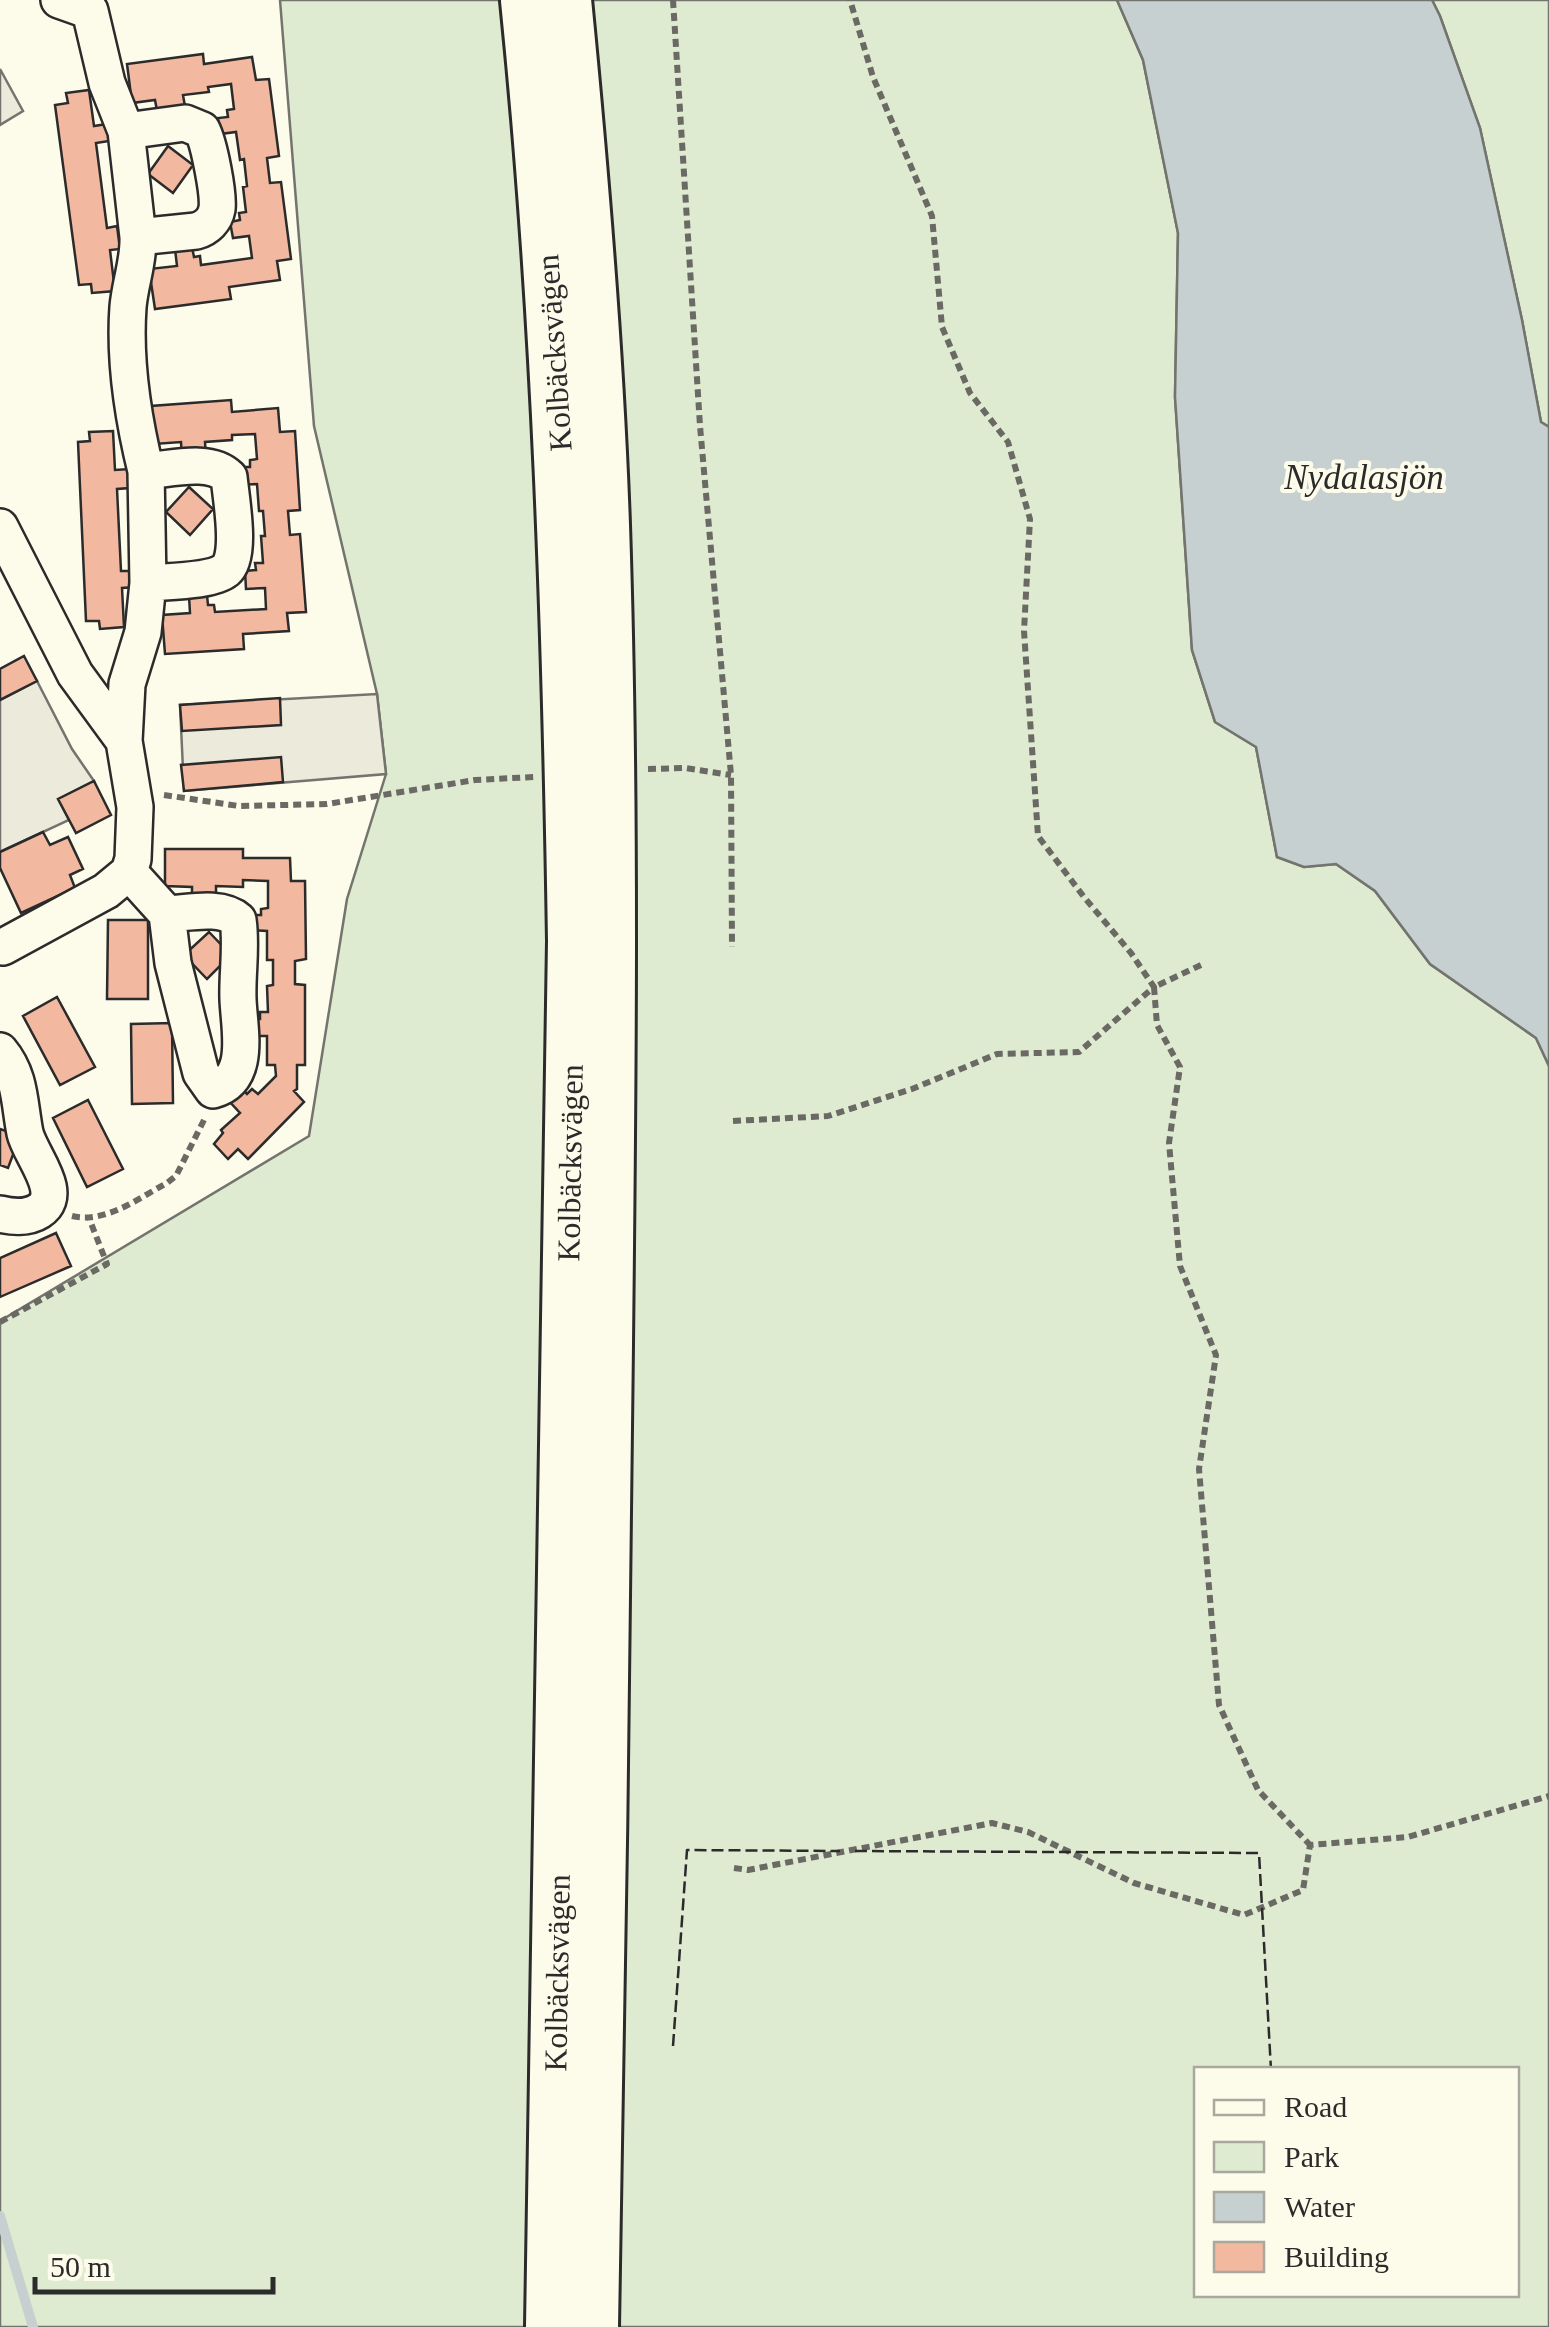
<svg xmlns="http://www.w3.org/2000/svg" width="1549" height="2327" viewBox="0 0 1549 2327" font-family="'Times New Roman',serif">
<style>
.green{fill:#deebd1;stroke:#74746e;stroke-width:2.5;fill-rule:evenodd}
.parking{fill:#eceadb;stroke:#74746e;stroke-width:2.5}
.water{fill:#c7d0d0;stroke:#74746e;stroke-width:2.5}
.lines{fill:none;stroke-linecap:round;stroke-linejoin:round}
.stream{stroke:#c7d0d0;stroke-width:10}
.building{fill:#f2b8a0;stroke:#2b2b2b;stroke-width:2.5}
.minor-casing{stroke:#2b2b2b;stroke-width:40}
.highway-casing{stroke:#2b2b2b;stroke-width:58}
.path{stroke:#6a6964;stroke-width:6;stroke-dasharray:8 5;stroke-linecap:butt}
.minor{stroke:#fdfbea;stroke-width:35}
.highway{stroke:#fdfbea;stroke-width:52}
.fence{stroke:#2b2b2b;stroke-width:2.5;stroke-dasharray:12 5;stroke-linecap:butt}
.labels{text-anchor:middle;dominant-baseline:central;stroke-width:8;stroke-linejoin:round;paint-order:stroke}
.street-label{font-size:32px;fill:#2b2b2b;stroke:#fdfbea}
.water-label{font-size:35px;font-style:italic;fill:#2b2b2b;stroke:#fdfbea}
</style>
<rect width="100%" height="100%" fill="#fdfbea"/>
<path class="green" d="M 280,0 L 1117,0 L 1143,60 L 1178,233 L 1175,397 L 1192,650 L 1215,722 L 1256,747 L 1277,857 L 1304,867 L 1336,864 L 1375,891 L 1430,964 L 1536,1038 L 1549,1066 L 1549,2327 L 0,2327 L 0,1321 L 309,1136 L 347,899 L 386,774 L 377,694 L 314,426 ZM 1196,2070 L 1516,2070 L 1516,2294 L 1196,2294 Z
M 1432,0 L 1549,0 L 1549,427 L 1541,422 L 1522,320 L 1480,128 L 1440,16 Z"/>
<path class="parking" d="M 0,69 L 23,111 L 0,125 Z
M 37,681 L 72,749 L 94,781 L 59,799 L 69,820 L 0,852 L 0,700 Z
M 377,694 L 386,774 L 184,791 L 180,705 Z"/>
<path class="water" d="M 1117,0 L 1432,0 L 1440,16 L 1480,128 L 1522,320 L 1541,422 L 1549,427 L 1549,1066 L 1536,1038 L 1430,964 L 1375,891 L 1336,864 L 1304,867 L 1277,857 L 1256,747 L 1215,722 L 1192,650 L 1175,397 L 1178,233 L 1143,60 Z"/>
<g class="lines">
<path class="stream" d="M 0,2216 L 33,2327"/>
</g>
<path class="building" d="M 203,54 L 204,64 L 252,57 L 256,80 L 269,79 L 279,156 L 267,158 L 270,183 L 281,182 L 291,259 L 277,261 L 280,280 L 229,287 L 231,299 L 155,309 L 149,269 L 177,266 L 175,249 L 192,247 L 194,257 L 200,256 L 201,265 L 252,258 L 249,236 L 233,238 L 230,222 L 240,220 L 239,213 L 246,212 L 243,187 L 247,186 L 244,159 L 240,160 L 236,132 L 220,134 L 218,118 L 228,117 L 227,110 L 234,109 L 231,84 L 208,87 L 209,92 L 183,95 L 186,112 L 158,116 L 155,100 L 132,103 L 127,64 Z
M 89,90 L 94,126 L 107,124 L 109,141 L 96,143 L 107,228 L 117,226 L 120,249 L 110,250 L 115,291 L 92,293 L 91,284 L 79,285 L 55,105 L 68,103 L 66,93 Z
M 168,146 L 193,165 L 173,193 L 148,174 Z
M 231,400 L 232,412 L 278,408 L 280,432 L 295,431 L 300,510 L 288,511 L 290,535 L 300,534 L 306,612 L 287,613 L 289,631 L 243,634 L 244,649 L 165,654 L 162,615 L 190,613 L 189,596 L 207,595 L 208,605 L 214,605 L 215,612 L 266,609 L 265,588 L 246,589 L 245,571 L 256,570 L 255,563 L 263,563 L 261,536 L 265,536 L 263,511 L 259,511 L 257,484 L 242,485 L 241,467 L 250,467 L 250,460 L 257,459 L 255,434 L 232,435 L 232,440 L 205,442 L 206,458 L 182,459 L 181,442 L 154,444 L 151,406 Z
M 113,431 L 115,470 L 130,469 L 130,488 L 117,489 L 121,571 L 136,571 L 137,587 L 122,588 L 124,627 L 100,629 L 99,621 L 86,621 L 78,442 L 90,441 L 89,432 Z
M 189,487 L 213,509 L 190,535 L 166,512 Z
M 24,656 L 37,681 L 0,700 L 0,669 Z
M 280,698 L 281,725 L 182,731 L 180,705 Z
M 281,757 L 283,782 L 184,791 L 181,765 Z
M 94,781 L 111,815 L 76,833 L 58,799 Z
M 43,832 L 50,845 L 68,837 L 83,869 L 70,875 L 75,888 L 21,913 L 0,868 L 0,852 Z
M 165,849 L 243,849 L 243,858 L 290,858 L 291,881 L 305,881 L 306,959 L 295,961 L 295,984 L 305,985 L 305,1065 L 297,1065 L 297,1089 L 294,1091 L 304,1102 L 248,1159 L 238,1149 L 228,1159 L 214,1144 L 223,1133 L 221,1130 L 240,1113 L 228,1100 L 240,1087 L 247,1094 L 252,1089 L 258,1094 L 276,1076 L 275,1065 L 267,1065 L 267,1036 L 253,1036 L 252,1019 L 260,1019 L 260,1012 L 268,1012 L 267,986 L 273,985 L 273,960 L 267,960 L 267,931 L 251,930 L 251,915 L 261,915 L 261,909 L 268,908 L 268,881 L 243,880 L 243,887 L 216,886 L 216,902 L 200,894 L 192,894 L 192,887 L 165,886 Z
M 108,920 L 148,920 L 148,999 L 107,999 Z
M 209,932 L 231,955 L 207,979 L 184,955 Z
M 57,997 L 95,1067 L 60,1085 L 23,1016 Z
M 172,1023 L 173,1103 L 132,1104 L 131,1024 Z
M 88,1100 L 123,1169 L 87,1187 L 53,1118 Z
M 0,1129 L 20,1136 L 8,1168 L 0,1165 Z
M 56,1233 L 71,1266 L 0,1297 L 0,1258 Z"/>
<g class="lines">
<g class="minor-casing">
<path id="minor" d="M 126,131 L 138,237
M 146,471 L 148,583
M 0,527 L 75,674 L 124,741
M 129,872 L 167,914 L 173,963 L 201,1073 L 213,1090 C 252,1079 239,1029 238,999 C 237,973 242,946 238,920 C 221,905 189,913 167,914
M 3,947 L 106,891 L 129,872 L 133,859 L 135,807 L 124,741 L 127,684 L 143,632 L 148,583 C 167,581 211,582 226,570 C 242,557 231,498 229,477 C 210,458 171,469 146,471 C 133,418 124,362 128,307 C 130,283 139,261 138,237 L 196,231 C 207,228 215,220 217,209 C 219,194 209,143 202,130 L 185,123 L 126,131 L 107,83 L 90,11 L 59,0
M 0,1051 C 21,1076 19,1103 25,1133 C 30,1155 66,1194 39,1211 C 28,1218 12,1217 0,1214"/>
</g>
<g class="highway-casing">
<path id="highway" d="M 527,0 C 559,313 569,627 574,941 L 552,2327
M 565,0 C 582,174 597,350 603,525 C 612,798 609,1071 606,1344 C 603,1672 598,1999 592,2327"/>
</g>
<path class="path" d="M 673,0 L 700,426 L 731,775 L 732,947
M 648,769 L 685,768 L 731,775
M 164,795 L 239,806 L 327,804 L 475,780 L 534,777
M 1201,965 L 1154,987 L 1157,1025 L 1180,1067 L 1169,1143 L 1180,1266 L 1216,1355 L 1199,1469 L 1219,1705 L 1258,1790 L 1310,1845
M 733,1121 L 828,1116 L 912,1089 L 997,1054 L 1079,1052 L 1154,987 L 1131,953 L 1084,897 L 1038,836 L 1024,631 L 1030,519 L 1008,442 L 970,393 L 942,327 L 932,216 L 873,77 L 850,0
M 72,1216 C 105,1224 139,1198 167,1183 L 176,1176 L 204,1120
M 0,1322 L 107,1264 L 89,1218
M 734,1868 L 748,1870 L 992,1823 L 1028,1832 L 1134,1883 L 1244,1915 L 1303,1890 L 1310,1845 L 1408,1837 L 1549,1796"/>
<use href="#minor" class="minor"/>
<use href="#highway" class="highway"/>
<path class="fence" d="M 855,1851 L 1259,1853 L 1271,2070
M 673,2046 L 687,1850 L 840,1851"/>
</g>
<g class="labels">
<g class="street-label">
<text transform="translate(554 353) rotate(-94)">Kolbäcksvägen</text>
<text transform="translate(570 1163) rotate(-89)">Kolbäcksvägen</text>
<text transform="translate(557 1973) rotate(-89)">Kolbäcksvägen</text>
</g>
<g class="water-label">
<text x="1364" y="477">Nydalasjön</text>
</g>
</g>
<rect x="1194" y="2067" width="325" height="230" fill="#fdfbea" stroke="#a9a89e" stroke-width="2.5"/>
<rect x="1214" y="2100" width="50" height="15" fill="#fdfbea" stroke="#a9a89e" stroke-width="2.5"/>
<text x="1284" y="2117" font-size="30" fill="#2b2b2b">Road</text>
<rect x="1214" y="2142" width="50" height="30" fill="#deebd1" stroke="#a9a89e" stroke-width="2.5"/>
<text x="1284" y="2167" font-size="30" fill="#2b2b2b">Park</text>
<rect x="1214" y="2192" width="50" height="30" fill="#c7d0d0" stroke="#a9a89e" stroke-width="2.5"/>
<text x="1284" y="2217" font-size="30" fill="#2b2b2b">Water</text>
<rect x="1214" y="2242" width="50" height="30" fill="#f2b8a0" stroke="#a9a89e" stroke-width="2.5"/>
<text x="1284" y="2267" font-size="30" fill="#2b2b2b">Building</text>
<path d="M35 2277v15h238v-15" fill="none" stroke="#2b2b2b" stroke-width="5"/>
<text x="50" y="2277" font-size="30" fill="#2b2b2b" stroke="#fdfbea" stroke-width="8" paint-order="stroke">50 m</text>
</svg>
